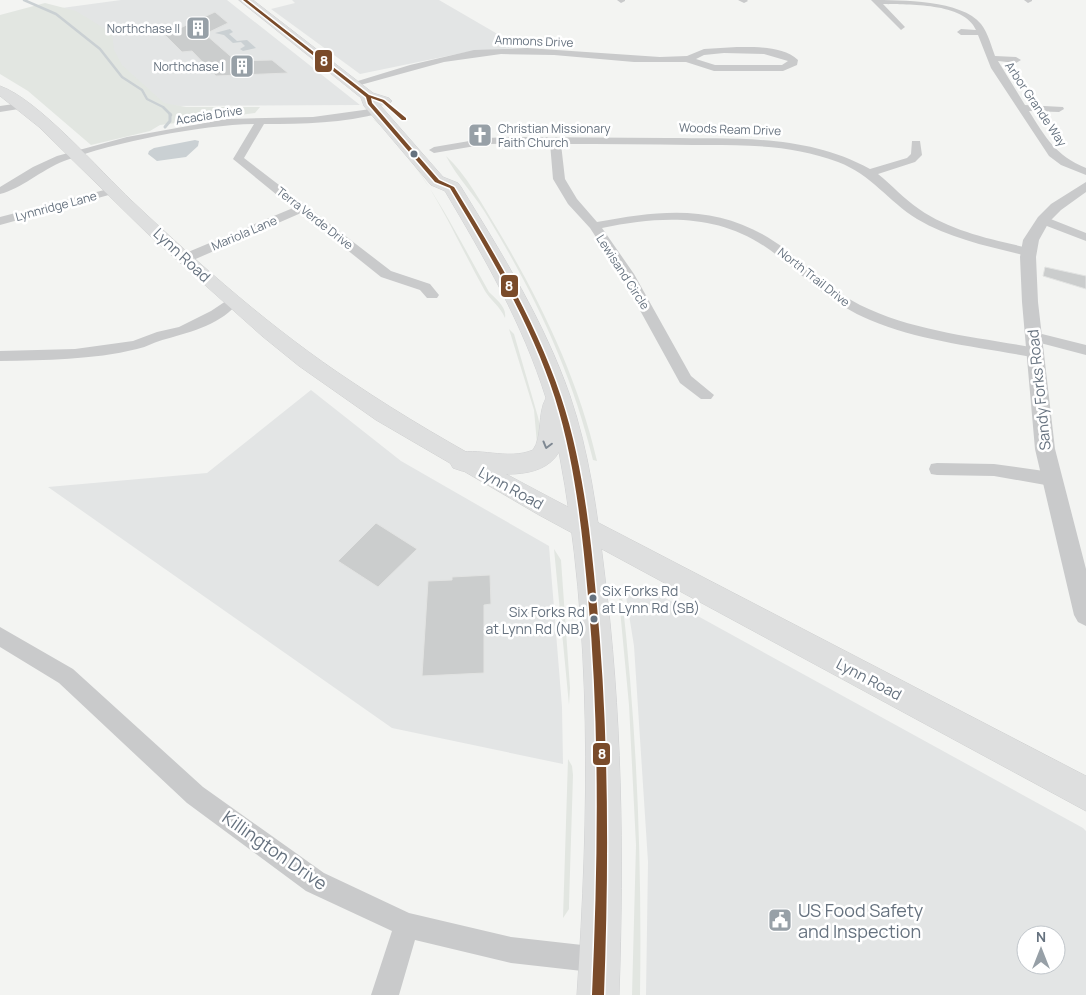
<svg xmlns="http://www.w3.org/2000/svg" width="1086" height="995" viewBox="0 0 1086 995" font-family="Manrope,sans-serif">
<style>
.built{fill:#e3e5e5;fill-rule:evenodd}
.green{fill:#e2e6e1}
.water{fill:#cad0d3}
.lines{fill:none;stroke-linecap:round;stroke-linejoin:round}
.stream-far1{stroke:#cad0d3;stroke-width:2.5}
.stream{stroke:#cad0d3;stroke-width:3}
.building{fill:#cbcdcd;stroke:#e2e3e2}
.secondary-casing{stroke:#cfd0d0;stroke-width:1}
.primary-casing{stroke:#d0d1d2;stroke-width:1}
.minor{fill:#c9cacb;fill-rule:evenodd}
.tertiary{fill:#c9cacb;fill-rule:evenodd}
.secondary{fill:#dedfdf;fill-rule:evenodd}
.primary{fill:#dedfdf;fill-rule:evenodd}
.bus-1-casing{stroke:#fff;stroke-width:3}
.bus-1{fill:#7a4b2a;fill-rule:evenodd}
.oneway{stroke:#7e8892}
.bus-dot{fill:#66727f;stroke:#fff;stroke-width:2}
.labels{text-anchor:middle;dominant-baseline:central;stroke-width:5;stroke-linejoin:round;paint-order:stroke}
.far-poi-label{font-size:12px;fill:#66727f;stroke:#fff;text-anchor:end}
.far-street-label{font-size:12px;fill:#66727f;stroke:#fff}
.bus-label{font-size:14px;fill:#66727f;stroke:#fff;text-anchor:start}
.street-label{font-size:15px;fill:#66727f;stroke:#fff}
.near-street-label{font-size:18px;fill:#66727f;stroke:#fff}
.near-poi-label{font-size:18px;fill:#66727f;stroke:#fff;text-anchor:start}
.line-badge{stroke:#fff;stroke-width:2}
.badge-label{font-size:14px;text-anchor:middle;font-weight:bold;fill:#fff}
</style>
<rect width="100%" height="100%" fill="#f3f4f2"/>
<path class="built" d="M 121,0 L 227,0 L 360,105 L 161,106 L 47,10 Z
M 292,0 L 439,0 L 513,43 L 512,48 L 467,52 L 360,74 L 271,9 L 295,3 Z
M 311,390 L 401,461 L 549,546 L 562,707 L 563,764 L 392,728 L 48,487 L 207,473 Z
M 633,586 L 645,587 L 1083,828 L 1086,831 L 1086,995 L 646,995 L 648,862 L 634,646 L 626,596 ZM 1026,935 L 1056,935 L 1056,965 L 1026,965 Z"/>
<path class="green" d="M 45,3 L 76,11 L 112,33 L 114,50 L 122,65 L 164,103 L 186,107 L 260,107 L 255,113 L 160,125 L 150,131 L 91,145 L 28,91 L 0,74 L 0,15 Z
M 373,119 L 375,120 C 425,168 455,232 489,292 C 496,299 507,307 505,318 C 500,306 491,301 485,291 C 452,232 426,164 373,119 Z
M 446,156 C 466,174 482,204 496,227 C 540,300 578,378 597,461 L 593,460 C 572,373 535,295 489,219 C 477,197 457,178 446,156 Z
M 509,329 L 514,334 L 538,417 L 540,426 L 537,444 L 534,410 Z
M 554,549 L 561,560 L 570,688 L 569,705 Z
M 621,588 L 624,590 L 622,597 C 637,730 642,862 640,995 L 632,995 L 636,845 L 629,705 L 619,599 Z
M 568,759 L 572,766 L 573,775 L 569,904 L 569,909 L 563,918 Z"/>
<path class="water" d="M 230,29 L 233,32 L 229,34 L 237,41 L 247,40 L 256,48 L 243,51 L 240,49 L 245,46 L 241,42 L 233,43 L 224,35 L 215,33 Z
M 195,140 L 199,141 L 198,146 L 186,157 L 157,161 L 148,154 L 149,151 L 154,148 Z"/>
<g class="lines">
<path class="stream-far1" d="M 24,0 L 56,14 L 100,49 L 122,77 L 142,90 L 147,99 L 163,107 L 171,115"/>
<path class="stream" d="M 165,127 L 170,121 L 170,114"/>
</g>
<path class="building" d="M 215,12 L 228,23 L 205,34 L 236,61 L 272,60 L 288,73 L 216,76 L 192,51 L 182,52 L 165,35 Z
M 1045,267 L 1086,276 L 1086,289 L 1043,276 Z
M 376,523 L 417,549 L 378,587 L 338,561 Z
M 490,575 L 491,604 L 484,605 L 484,673 L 422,676 L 428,581 L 452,580 L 452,577 Z"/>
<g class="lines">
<g class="secondary-casing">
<path id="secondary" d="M 0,86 C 38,99 100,171 132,201 C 201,266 273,330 352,382 C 453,450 563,504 670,560 C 809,632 947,704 1086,776 L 1086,811 L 539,515 L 376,420 L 299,366 L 262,336 L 149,235 L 39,127 L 0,96 Z"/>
</g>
<g class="primary-casing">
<path id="primary" d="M 239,0 L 253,0 L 373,93 L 389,98 L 392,101 L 389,104 L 380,105 L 443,177 L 458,183 L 461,187 C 502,254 544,321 570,396 C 589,452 597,511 604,570 C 622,711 624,853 619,995 L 577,995 C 589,815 593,630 559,452 C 541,483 492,473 462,471 L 453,468 L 449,461 L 453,454 C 478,446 507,461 533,450 C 543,436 537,414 546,398 C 523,324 484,257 445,191 L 431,185 L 364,106 L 361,98 Z"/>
</g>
<path class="minor" d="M 617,0 L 625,0 L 625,1 L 621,3 Z
M 738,0 L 747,0 L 748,1 L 744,3 Z
M 871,0 C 901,0 962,0 981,24 C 988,33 991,45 995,56 L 1016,57 L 1021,60 L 1016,63 L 998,61 L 1025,105 L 1063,107 L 1064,109 L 1059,112 L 1029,111 C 1046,138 1055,155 1086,168 L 1086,175 L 1061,165 L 1049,156 L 991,68 L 978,35 L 961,35 L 957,32 L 961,29 L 976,30 C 964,2 908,5 883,4 L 905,27 L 901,30 Z
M 1024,0 L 1032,0 L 1032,1 L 1028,3 Z
M 737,47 C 756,47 783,46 798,60 L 797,65 L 783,71 L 714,71 L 686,62 L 634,62 L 554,55 L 501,54 L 444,62 L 353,87 L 348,84 L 410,65 L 474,50 L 527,48 L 660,57 L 687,56 L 704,49 ZM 724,53 L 764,54 L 788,61 L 782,65 L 715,65 L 696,59 L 704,55 Z
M 21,103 L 26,106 L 25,108 L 0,112 L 0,106 Z
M 378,108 L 382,109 L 382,113 C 343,123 304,124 264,124 L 244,158 L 391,271 L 430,284 L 439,295 L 437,298 L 427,298 L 420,290 L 381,277 L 301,213 L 191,261 L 181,261 L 180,258 L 181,255 L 293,208 L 233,159 L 254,124 C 200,125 115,142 64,161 C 41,170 21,189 0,194 L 0,187 L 33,167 L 57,156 L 127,137 L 227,119 L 313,117 Z
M 511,137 C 563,137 615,138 667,138 C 736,139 807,134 870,169 L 907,158 L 911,154 L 912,141 L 920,141 L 922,155 L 915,162 L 878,174 C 892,185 904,199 919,209 C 952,232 994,240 1033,249 L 1034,252 L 1033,255 L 1028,256 C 990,247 951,239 917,219 C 888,201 872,175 838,162 C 791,144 742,145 693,145 C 649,144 605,144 561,144 L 565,179 L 577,199 L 597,222 C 666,209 724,203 785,249 C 810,268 832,291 860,305 C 915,332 977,337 1036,348 L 1043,353 L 1036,358 C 981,347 922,342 870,320 C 834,305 808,280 778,256 C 724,213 666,215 602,228 L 634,274 L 691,376 L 714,395 L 711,399 L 701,399 L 680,383 L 620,274 L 590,228 L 568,204 L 553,179 L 550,143 L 487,144 L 434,153 L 429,150 L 434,147 L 487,138 Z
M 112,188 L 118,191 L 116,193 L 0,225 L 0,217 Z
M 1043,216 L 1086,233 L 1086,241 L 1039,223 L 1037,220 L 1039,217 Z
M 232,297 L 239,301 C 223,324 191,332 166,339 C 156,341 147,347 137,349 C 92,360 46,360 0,361 L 0,351 L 75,349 L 133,341 L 157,332 L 179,327 L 211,311 Z
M 1034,332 L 1086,345 L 1086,355 L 1029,340 L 1027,337 Z
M 937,463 L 994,464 L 1051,472 L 1057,474 L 1060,479 L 1057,484 L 1051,486 L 994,476 L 937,475 L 931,474 L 929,469 L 931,464 Z
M 0,627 L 73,669 L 203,787 L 324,873 L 409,913 L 511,937 L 600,947 L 609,951 L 613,960 L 609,969 L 600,973 L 511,963 L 415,940 L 399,995 L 371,995 L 392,931 L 306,891 L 187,803 L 59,683 L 0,647 Z"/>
<path class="tertiary" d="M 1086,182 L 1086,192 L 1061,210 L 1049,222 L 1039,240 L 1036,257 L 1038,302 L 1055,449 L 1086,569 L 1086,626 L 1078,622 L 1074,615 L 1035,449 L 1022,302 L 1020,257 L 1023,240 L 1038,217 L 1051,204 Z"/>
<use href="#secondary" class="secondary"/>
<use href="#primary" class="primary"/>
<g class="bus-1-casing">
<path id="bus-1" d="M 243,0 L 247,0 L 369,95 L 384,100 L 406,118 L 406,120 L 402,120 L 382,102 L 371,98 L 372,103 L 439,180 L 454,187 C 495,254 536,322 561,397 C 582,460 590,529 596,595 C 609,728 609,862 604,995 L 592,995 C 598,862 600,729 588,596 C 582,530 575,462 555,398 C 531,323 490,255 450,188 L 435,182 L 368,104 L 366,97 Z"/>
</g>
<use href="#bus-1" class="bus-1"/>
</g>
<defs><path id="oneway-chevron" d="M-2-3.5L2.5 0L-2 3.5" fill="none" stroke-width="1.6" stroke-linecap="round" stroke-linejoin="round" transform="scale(1.25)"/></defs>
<use class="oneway" href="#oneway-chevron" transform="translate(547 445) rotate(105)"/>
<defs>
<g id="building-square" transform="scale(1.25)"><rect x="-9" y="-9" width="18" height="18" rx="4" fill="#97a0a7" stroke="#fff"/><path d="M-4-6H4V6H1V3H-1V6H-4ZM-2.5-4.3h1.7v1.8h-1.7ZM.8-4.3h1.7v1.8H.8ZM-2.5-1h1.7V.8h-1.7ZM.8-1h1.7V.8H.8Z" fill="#fff"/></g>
<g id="church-square" transform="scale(1.25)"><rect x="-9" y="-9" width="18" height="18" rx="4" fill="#97a0a7" stroke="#fff"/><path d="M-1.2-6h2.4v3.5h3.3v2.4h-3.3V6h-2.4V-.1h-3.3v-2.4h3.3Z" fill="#fff"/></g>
<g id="civic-square" transform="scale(1.25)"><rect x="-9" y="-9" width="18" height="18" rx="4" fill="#97a0a7" stroke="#fff"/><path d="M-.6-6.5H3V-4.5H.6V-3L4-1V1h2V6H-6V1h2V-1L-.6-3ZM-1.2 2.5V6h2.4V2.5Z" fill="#fff"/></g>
</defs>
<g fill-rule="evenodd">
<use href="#building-square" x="198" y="28"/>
<use href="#building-square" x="242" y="66"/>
<use href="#church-square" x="480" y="135"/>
<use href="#civic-square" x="780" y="920"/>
</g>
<g class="bus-dot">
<circle cx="414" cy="154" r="4.5"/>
<circle cx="593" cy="598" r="4.5"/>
<circle cx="594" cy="619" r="4.5"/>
</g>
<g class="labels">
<g class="far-poi-label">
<text x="180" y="28">Northchase II</text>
<text x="224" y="66">Northchase I</text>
<text x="498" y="128" text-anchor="start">Christian Missionary<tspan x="498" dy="14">Faith Church</tspan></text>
</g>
<g class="far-street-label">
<text transform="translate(534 41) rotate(2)">Ammons Drive</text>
<text transform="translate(1036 104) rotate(56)">Arbor Grande Way</text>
<text transform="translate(209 115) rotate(-9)">Acacia Drive</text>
<text transform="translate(730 129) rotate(2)">Woods Ream Drive</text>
<text transform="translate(56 206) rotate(-15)">Lynnridge Lane</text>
<text transform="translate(315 218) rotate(38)">Terra Verde Drive</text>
<text transform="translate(244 233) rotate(-23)">Mariola Lane</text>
<text transform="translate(623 272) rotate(57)">Lewisand Circle</text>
<text transform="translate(814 277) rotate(38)">North Trail Drive</text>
</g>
<g class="bus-label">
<text x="602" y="590">Six Forks Rd<tspan x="602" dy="17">at Lynn Rd (SB)</tspan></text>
<text x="585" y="611" text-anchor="end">Six Forks Rd<tspan x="585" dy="17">at Lynn Rd (NB)</tspan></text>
</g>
<g class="street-label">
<text transform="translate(182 255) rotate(43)">Lynn Road</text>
<text transform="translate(1039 390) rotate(-96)">Sandy Forks Road</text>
<text transform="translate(511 488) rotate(29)">Lynn Road</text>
<text transform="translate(869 679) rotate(28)">Lynn Road</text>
</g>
<g class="near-street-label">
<text transform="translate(275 850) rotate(35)">Killington Drive</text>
</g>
<g class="near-poi-label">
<text x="798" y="910">US Food Safety<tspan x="798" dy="21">and Inspection</tspan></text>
</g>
</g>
<g class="line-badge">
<rect x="314" y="49" width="19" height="24" rx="5" fill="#7a4b2a"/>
<rect x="500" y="274" width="19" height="24" rx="5" fill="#7a4b2a"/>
<rect x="592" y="742" width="19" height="24" rx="5" fill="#7a4b2a"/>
</g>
<g class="badge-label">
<text x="324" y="66">8</text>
<text x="509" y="291">8</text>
<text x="602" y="759">8</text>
</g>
<g transform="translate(1041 950)"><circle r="24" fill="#ffffff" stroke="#c2c7cc"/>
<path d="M0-4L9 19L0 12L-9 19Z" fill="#97a0a7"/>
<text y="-8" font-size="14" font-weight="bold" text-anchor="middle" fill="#66727f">N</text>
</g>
</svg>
